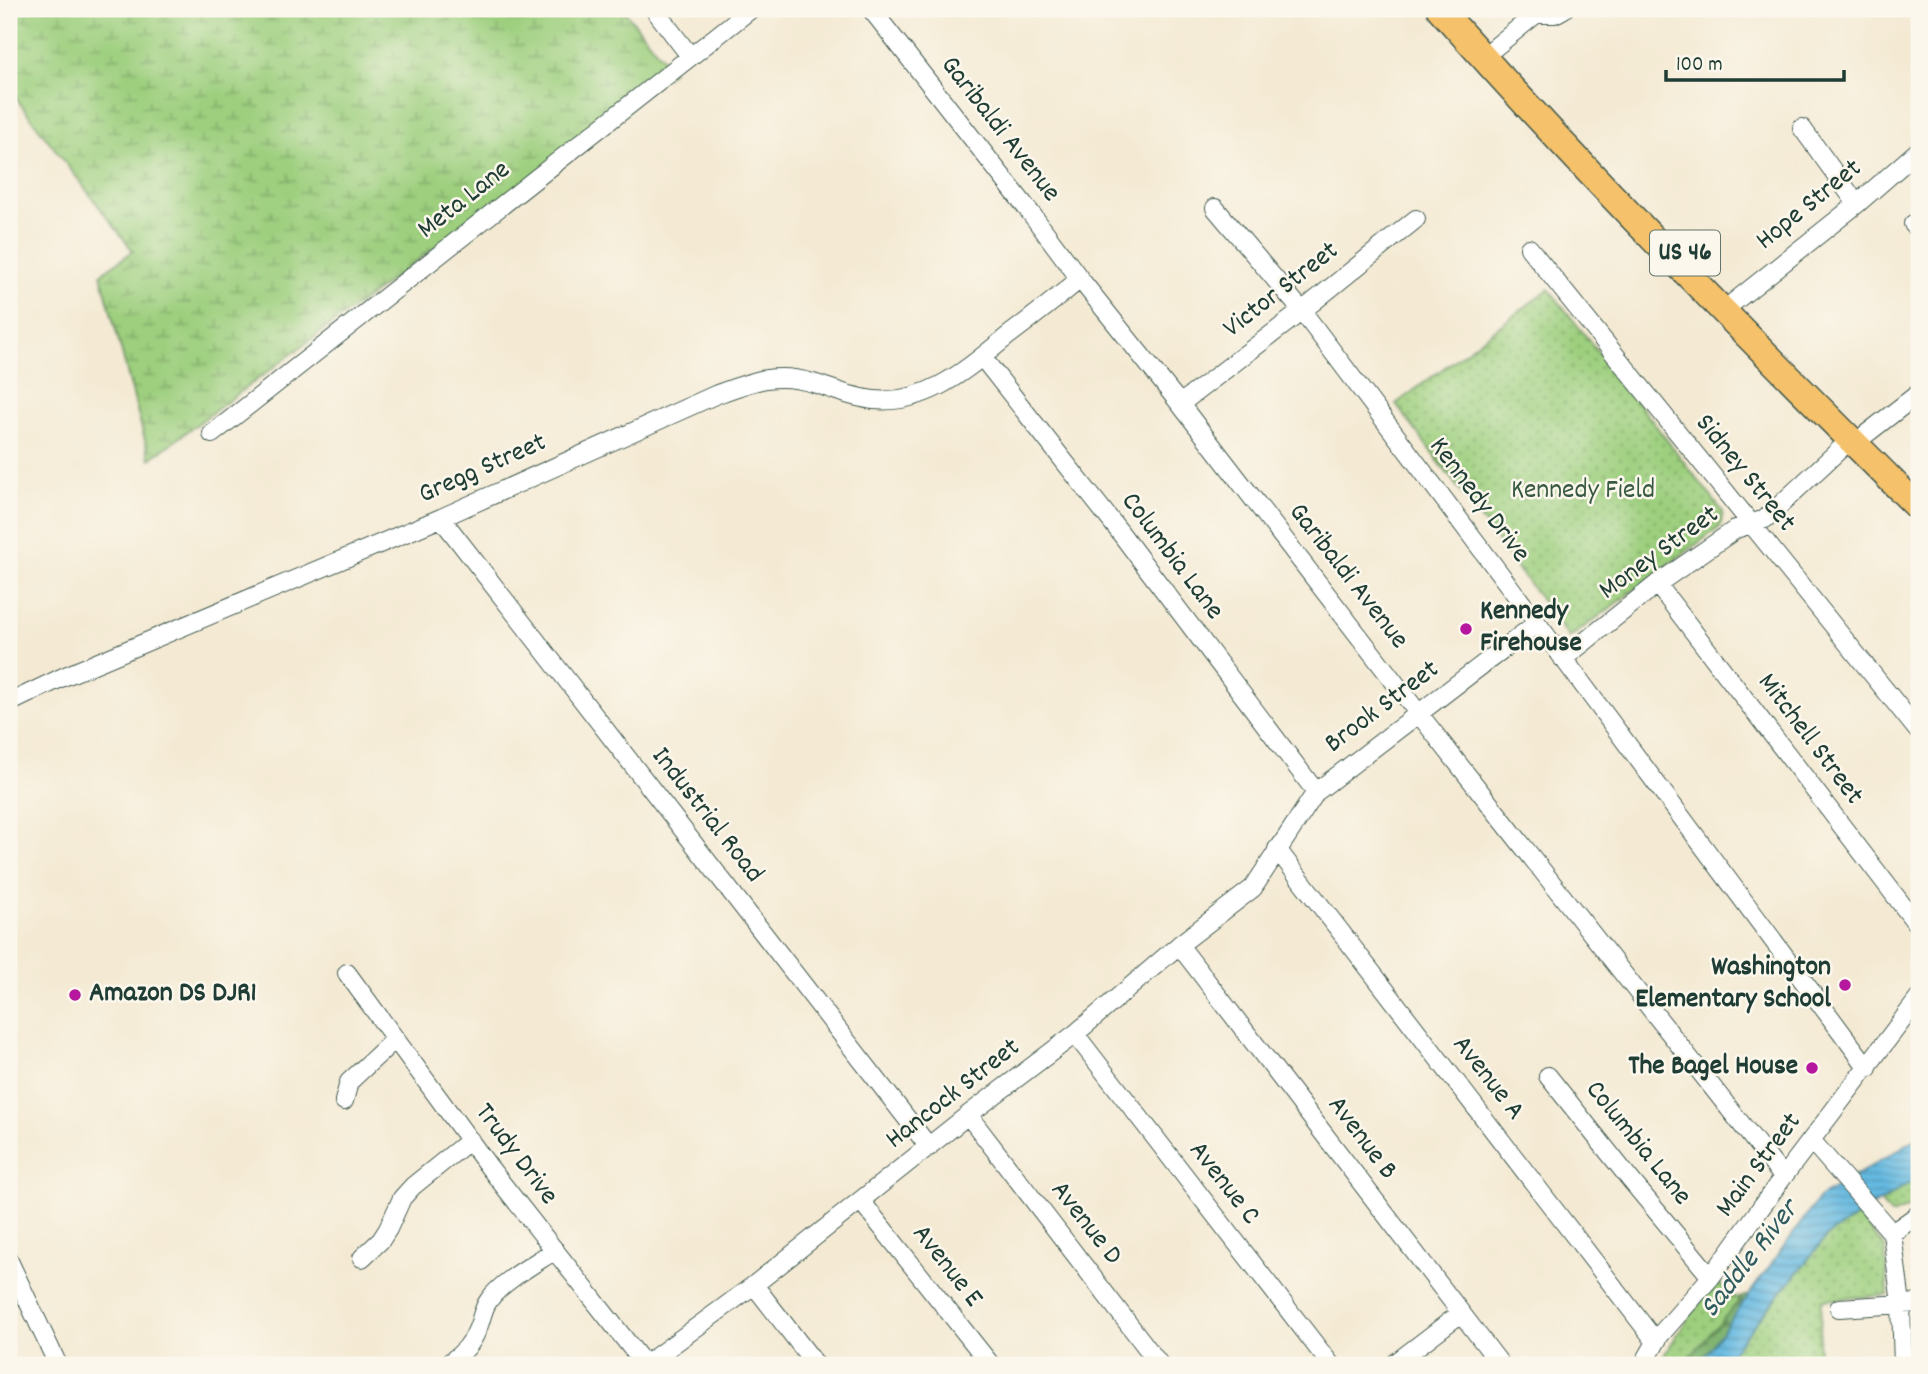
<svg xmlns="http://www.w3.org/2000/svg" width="1928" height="1374" viewBox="0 0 1928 1374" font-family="Dekko,sans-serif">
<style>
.forest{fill:url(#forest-firs);stroke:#4e7850;stroke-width:2}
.wetland{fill:url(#wetland-marsh);stroke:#5e8659;stroke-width:2}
.park{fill:url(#park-dots);stroke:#5e8659;stroke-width:2}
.water{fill:url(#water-rules);stroke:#427b8a;stroke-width:2}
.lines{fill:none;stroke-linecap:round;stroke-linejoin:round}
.minor-casing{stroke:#3f574c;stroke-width:20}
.highway-casing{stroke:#3f574c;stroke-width:29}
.minor{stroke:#fff;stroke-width:18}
.highway{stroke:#f5c16b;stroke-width:26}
.poi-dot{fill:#b5179e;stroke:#fbf7ec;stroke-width:2.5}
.labels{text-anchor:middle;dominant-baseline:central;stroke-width:5;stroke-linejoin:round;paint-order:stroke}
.shield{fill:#fbf7ec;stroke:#61756b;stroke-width:2}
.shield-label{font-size:26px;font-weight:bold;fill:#1f3d34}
.street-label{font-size:28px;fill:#1f3d34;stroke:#fbf7ec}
.park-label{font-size:28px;fill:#385a43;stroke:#fbf7ec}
.poi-label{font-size:28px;font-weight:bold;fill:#1f3d34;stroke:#fbf7ec;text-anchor:start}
.water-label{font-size:30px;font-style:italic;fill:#305c5f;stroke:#fbf7ec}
</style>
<defs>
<pattern id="forest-firs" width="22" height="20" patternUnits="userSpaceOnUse" patternTransform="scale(1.75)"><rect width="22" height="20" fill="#7eb26d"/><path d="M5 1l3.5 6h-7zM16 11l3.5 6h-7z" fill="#67925a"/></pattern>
<pattern id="wetland-marsh" width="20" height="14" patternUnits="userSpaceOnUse" patternTransform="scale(1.75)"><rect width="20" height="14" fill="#9dcf7e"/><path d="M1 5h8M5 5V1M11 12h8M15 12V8" fill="none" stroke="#7fa968"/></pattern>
<pattern id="park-dots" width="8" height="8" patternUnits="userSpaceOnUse" patternTransform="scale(1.75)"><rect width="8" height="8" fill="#9dcf7e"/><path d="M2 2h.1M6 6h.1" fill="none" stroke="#7fa968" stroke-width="1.8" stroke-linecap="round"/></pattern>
<pattern id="water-rules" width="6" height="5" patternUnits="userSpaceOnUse" patternTransform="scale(1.75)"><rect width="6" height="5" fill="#65b9e1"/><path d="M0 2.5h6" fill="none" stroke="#5398b7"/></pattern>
</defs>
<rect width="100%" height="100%" fill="#fbf7ec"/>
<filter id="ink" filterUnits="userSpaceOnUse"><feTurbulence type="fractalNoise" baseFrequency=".0143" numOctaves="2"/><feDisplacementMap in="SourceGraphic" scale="14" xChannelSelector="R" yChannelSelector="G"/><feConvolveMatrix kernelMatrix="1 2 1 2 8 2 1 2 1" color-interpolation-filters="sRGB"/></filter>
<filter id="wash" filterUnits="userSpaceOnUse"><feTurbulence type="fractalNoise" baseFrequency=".00686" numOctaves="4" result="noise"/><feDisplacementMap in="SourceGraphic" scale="28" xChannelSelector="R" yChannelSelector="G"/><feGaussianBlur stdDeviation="1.57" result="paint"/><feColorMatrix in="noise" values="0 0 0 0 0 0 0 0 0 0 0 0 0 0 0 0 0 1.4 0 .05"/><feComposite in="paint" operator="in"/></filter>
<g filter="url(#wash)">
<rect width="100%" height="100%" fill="#f4ead4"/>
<path class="forest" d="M 1751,1294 L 1698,1365 L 1675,1365 L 1730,1301 Z"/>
<path class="wetland" d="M 9,9 L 623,9 L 673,71 L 150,459 L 101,274 L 133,251 L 9,89 Z"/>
<path class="park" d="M 1549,289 L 1723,512 L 1720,527 L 1569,638 L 1396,404 Z
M 1919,1177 L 1919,1203 L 1892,1215 L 1880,1202 Z
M 1858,1216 L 1885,1248 L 1888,1295 L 1822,1300 L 1818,1358 L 1794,1365 L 1721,1365 L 1828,1235 Z
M 1716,1281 L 1739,1301 L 1683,1365 L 1658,1365 L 1682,1327 Z"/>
<path class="water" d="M 1919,1137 L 1919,1177 L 1828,1235 L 1721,1365 L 1698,1365 L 1819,1198 Z"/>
</g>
<g filter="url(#ink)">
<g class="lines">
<g class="minor-casing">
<path id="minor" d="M 654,9 L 690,56
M 871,9 L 1033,216 L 1080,279 L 1180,404 L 1419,714 L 1783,1177
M 1494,48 L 1536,14 L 1555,14 L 1564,9
M 1802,128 L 1857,204
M 1215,208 L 1302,311 L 1537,623 L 1868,1068
M 1913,224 L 1919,231
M 1529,248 L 1919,732
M 1734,302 L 1857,204 L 1919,150
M 982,357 L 1119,531 L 1316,792
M 1180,404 L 1302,311 L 1416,219
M 212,434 L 751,9
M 1865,435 L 1919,393
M 441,518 L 929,1147
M 1657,584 L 1919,927
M 1563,659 L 1657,584 L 1736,529 L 1765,519 L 1851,439
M 9,703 L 63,677 L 441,518 L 715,395 C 750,382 775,371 813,383 C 833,389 852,398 874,400 C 929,405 969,367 1009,335 C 1033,317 1057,298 1080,279
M 1277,849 L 1656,1342
M 1179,945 L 1501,1365
M 347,973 L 489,1167 L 645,1365 L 754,1285 L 968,1115 L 1075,1034 L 1179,945 L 1253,888 L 1316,792 L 1537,623
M 1075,1034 L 1331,1365
M 1548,1076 L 1629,1178 L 1711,1277
M 344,1101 L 349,1082 L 395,1039
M 968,1115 L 1160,1365
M 1811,1140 L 1892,1233 L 1901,1304 L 1903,1365
M 861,1201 L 991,1365
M 1892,1233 L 1919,1214
M 362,1258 L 381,1240 L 388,1229 L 402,1198 L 413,1186 L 470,1140
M 9,1261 L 58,1365
M 754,1285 L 816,1365
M 1839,1308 L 1919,1303
M 449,1363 C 461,1355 472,1344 477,1330 C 482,1320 482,1309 489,1300 C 501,1282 536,1263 555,1250
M 1393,1365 L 1461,1313
M 1643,1365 L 1660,1335 L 1711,1277 L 1783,1177 L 1919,998"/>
</g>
<g class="highway-casing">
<path id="highway" d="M 1440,9 C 1593,182 1756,345 1919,508"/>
</g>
<use href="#minor" class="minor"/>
<use href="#highway" class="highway"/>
</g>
</g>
<g class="poi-dot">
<circle cx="1466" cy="629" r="7"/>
<circle cx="1845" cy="985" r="7"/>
<circle cx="75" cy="995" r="7"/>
<circle cx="1812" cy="1068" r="7"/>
</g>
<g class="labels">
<rect class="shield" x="1650" y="230.5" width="70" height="45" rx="5"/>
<g class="shield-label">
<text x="1685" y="253">US 46</text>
</g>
<g class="street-label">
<text transform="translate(999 130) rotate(52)">Garibaldi Avenue</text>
<text transform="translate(465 201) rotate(-38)">Meta Lane</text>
<text transform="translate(1810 206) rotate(-39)">Hope Street</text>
<text transform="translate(1282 291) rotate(-38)">Victor Street</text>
<text transform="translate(483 470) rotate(-24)">Gregg Street</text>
<text transform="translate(1744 474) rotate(51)">Sidney Street</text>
<text transform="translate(1478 501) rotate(53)">Kennedy Drive</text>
<text transform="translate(1660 554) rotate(-36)">Money Street</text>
<text transform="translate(1171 557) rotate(53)">Columbia Lane</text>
<text transform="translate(1347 577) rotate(52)">Garibaldi Avenue</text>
<text transform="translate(1383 708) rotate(-37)">Brook Street</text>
<text transform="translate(1809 740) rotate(53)">Mitchell Street</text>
<text transform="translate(706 816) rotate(52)">Industrial Road</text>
<text transform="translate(1487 1079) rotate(52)">Avenue A</text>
<text transform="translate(954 1095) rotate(-38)">Hancock Street</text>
<text transform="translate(1361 1139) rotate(53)">Avenue B</text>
<text transform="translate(1637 1144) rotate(51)">Columbia Lane</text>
<text transform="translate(515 1155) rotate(53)">Trudy Drive</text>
<text transform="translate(1760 1166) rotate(-53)">Main Street</text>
<text transform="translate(1223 1184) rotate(52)">Avenue C</text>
<text transform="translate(1085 1224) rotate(52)">Avenue D</text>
<text transform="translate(946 1267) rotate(52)">Avenue E</text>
</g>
<g class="park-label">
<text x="1583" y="492">Kennedy Field</text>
</g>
<g class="poi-label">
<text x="1480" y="613">Kennedy<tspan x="1480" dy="32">Firehouse</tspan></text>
<text x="1831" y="969" text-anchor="end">Washington<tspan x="1831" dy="32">Elementary School</tspan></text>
<text x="89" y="995">Amazon DS DJR1</text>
<text x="1798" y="1068" text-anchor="end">The Bagel House</text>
</g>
<g class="water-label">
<text transform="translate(1751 1260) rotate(-52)">Saddle River</text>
</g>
</g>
<rect width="1928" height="1374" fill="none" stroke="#fbf7ec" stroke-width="35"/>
<path d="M1666 70v10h178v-10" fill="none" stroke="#1f3d34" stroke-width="3.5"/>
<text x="1676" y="70" font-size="21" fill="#1f3d34" stroke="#fbf7ec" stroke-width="5" paint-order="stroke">100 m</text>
</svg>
